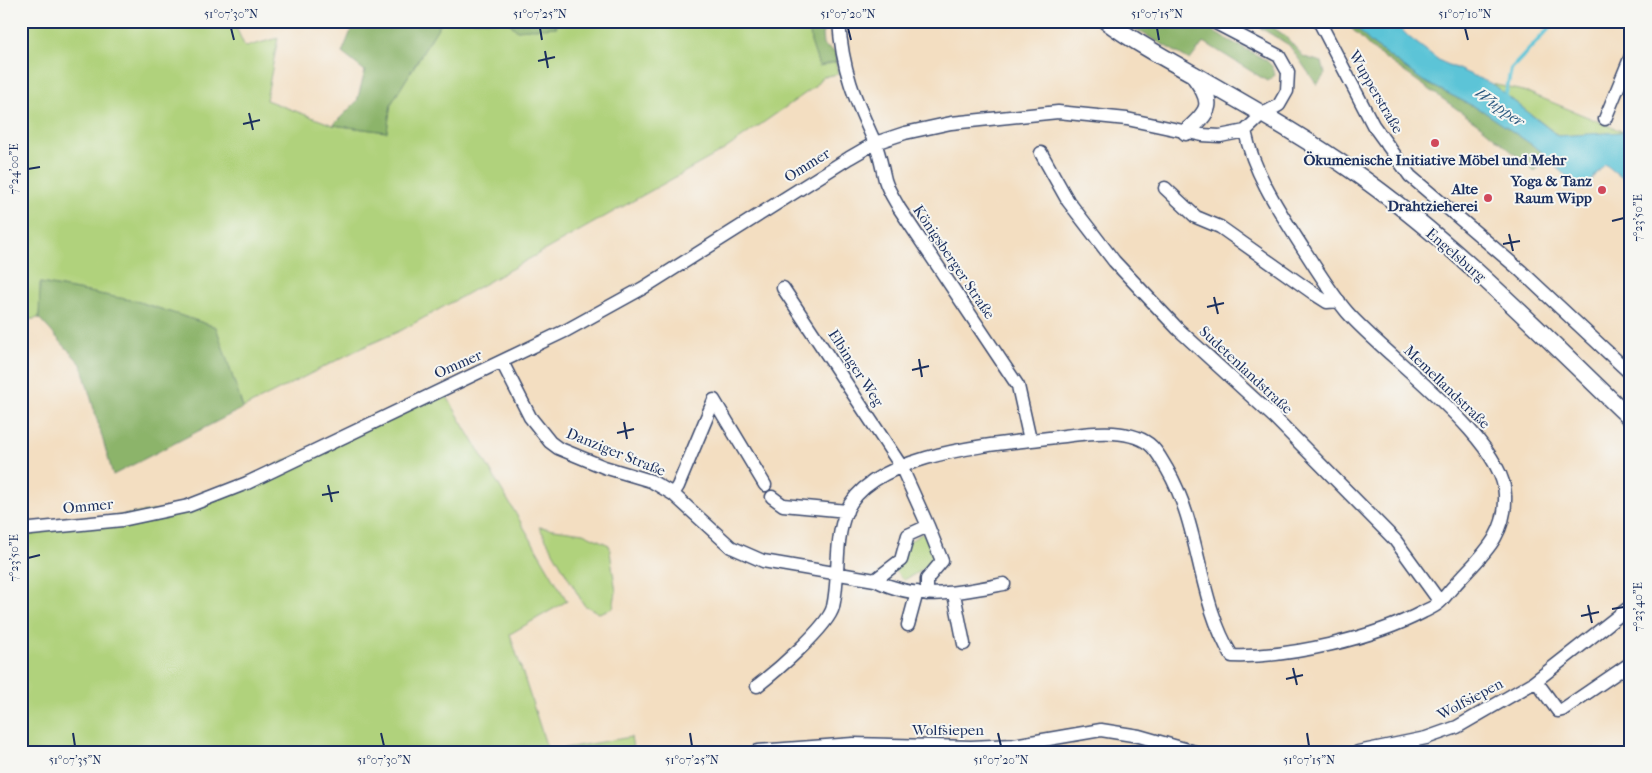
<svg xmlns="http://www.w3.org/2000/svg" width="1652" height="773" viewBox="0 0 1652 773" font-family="'IM FELL French Canon',serif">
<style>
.green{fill:#b0d27b;stroke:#66806c}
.forest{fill:#8cb46b;stroke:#547264}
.water{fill:#5bc4d7;stroke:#3b7a9a}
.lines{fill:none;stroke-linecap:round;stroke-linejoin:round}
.stream{stroke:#5bc4d7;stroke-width:4}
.minor-casing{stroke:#3b496d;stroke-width:15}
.major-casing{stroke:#3b496d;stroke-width:19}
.minor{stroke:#fff;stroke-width:12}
.major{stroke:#fff;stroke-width:16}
.ticks{fill:none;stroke:#1b2f5e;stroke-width:2}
.poi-dot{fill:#d1495b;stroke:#f6f6f2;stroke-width:2}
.labels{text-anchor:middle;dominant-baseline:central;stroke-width:4;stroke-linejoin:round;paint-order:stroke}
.street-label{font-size:15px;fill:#1b2f5e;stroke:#f6f6f2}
.poi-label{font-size:15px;font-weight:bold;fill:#1b2f5e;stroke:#f6f6f2;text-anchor:end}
.water-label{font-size:16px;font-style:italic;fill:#2e5c82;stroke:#f6f6f2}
.neatline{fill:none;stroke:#1b2f5e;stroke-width:2}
.ticks-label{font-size:12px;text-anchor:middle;fill:#1b2f5e}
</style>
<rect width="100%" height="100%" fill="#f6f6f2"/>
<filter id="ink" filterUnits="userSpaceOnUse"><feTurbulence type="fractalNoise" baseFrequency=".02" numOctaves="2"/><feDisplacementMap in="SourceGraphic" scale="10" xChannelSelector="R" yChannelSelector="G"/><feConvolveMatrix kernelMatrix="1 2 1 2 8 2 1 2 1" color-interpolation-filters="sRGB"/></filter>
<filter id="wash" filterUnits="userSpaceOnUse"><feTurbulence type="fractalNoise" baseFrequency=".0096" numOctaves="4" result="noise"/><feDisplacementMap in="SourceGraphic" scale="20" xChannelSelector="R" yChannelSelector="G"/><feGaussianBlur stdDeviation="1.12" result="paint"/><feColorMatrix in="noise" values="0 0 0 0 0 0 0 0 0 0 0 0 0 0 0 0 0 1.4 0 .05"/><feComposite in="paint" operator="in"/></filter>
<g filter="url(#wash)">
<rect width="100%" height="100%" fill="#f3dec1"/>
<path class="green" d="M 21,21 L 233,21 L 245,47 L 278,38 L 266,100 L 333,125 L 386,132 L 391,104 L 442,21 L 508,21 L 516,30 L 557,26 L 553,21 L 809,21 L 811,42 L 819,66 L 836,62 L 838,74 L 822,77 L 813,88 L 724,150 L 402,330 L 359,349 L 243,408 L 216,327 L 136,301 L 41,283 L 39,318 L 21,321 Z
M 1492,84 L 1527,92 L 1624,132 L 1559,136 Z
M 442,388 L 567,601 L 510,634 L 548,751 L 631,737 L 634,752 L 21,752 L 21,530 L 188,506 Z
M 539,527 L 583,533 L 609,545 L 616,592 L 613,608 L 599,613 L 584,605 Z
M 923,533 L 940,560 L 904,580 L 895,571 L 910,541 Z"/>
<path class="forest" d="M 355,21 L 442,21 L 391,104 L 387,132 L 333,125 L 357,101 L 365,71 L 342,53 Z
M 508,21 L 553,21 L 557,27 L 516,30 Z
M 809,21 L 833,21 L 822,34 L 823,45 L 836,53 L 836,62 L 819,66 L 811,42 Z
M 1121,21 L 1198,21 L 1217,34 L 1266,60 L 1272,66 L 1275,75 L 1267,81 L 1204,42 L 1190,60 Z
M 1261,21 L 1264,21 L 1284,35 L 1304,57 L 1322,62 L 1325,74 L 1317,85 L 1289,45 L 1259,27 Z
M 1344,21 L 1350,21 L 1371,43 L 1423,81 L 1483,111 L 1541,151 L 1546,159 L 1535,171 L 1481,126 L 1372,49 Z
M 40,283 L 136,301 L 216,327 L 243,408 L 113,475 L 81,364 L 39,318 Z"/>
<path class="water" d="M 1350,21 L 1393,21 L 1410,38 L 1440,61 L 1492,84 L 1558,136 L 1624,132 L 1631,134 L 1631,185 L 1605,164 L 1583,190 L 1546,159 L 1541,151 L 1483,111 L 1423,81 L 1371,43 Z"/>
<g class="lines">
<path class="stream" d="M 1505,98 L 1511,69 L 1556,21"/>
</g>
</g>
<g filter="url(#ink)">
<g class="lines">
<g class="minor-casing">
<path id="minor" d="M 839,21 C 842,71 855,99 875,143 C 880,155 882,168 885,180 C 888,190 894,199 899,208 L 1018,386 L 1030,440
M 1319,21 L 1373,125 L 1410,176 L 1521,271 L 1631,374
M 1605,119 L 1631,56
M 1041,153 L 1068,201 L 1114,261 L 1178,329 L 1275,418 L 1395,540 L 1440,602
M 1165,188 L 1196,217 L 1220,227 L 1316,295 L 1327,302 L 1339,301
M 502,362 L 530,417 L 550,442 L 558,448 L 604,467 L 651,481 L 673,494 L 731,547 L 763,561 L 875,580 L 901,560 L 908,535 L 928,526 L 901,466 L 783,288
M 673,494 L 678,486 L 714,400 L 765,485
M 772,497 L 783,505 L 847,511
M 21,530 L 122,520 L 188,506 L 247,483 L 567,330 L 643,288 L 849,158 L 875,143 L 905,133 L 951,123 L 1058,112 L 1127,119 L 1202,135 L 1220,136 L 1245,131 L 1263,114 L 1279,105 L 1287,91 L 1288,72 L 1279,56 L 1212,21
M 875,580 C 919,602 957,593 1004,584
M 927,594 L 927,579 L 942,561 L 928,526
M 954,594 L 964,644
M 908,625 L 917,592
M 1536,681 L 1558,711 L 1562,710 L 1631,663
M 757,686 C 775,672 828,627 833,607 C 840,576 834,542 846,512 C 870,455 987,445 1040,439 C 1070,436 1123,424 1149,444 C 1157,450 1162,461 1167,469 C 1201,527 1197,599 1232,656 C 1288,658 1374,638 1423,612 C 1429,609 1436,606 1440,602 C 1445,597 1449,591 1454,586 C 1479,557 1507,538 1505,495 C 1504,439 1386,357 1347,312 C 1332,294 1319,273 1306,253 C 1282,215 1254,175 1245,131
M 758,751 L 853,744 L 971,747 L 1014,745 L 1101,730 L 1139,736 L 1195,752
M 1358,752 L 1426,738 L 1457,727 L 1533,683 L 1631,606"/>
</g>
<g class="major-casing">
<path id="major" d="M 1106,21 C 1133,41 1164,58 1193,74 C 1248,106 1303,136 1354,172 C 1455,243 1542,334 1631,419
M 1186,132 C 1210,111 1215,104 1195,77"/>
</g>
<use href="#minor" class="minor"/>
<use href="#major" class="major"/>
</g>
</g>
<path class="ticks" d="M 231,28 L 234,40M 540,28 L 542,40M 848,28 L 851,40M 1157,28 L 1159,40M 1465,28 L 1468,40M 545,51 L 548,68M 538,61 L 555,57M 249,113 L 253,130M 243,124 L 260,120M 28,169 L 40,167M 1612,221 L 1624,218M 1509,234 L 1513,251M 1503,244 L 1520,241M 1214,297 L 1218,314M 1207,307 L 1224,303M 919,359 L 922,377M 912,370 L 929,366M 624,422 L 627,439M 617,433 L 634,429M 328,485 L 332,502M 322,495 L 339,492M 28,558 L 40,555M 1588,605 L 1592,623M 1612,609 L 1624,607M 1581,616 L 1599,612M 1293,668 L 1297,685M 1286,679 L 1303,675M 73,733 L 75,746M 381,733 L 384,746M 690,733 L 692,746M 998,733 L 1001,746M 1307,733 L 1309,746"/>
<g class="poi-dot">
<circle cx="1435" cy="143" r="5"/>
<circle cx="1602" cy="190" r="5"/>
<circle cx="1488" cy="198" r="5"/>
</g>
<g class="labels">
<g class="street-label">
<text transform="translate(1376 92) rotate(60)">Wupperstraße</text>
<text transform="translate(807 165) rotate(-32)">Ommer</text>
<text transform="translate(1456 255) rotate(41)">Engelsburg</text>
<text transform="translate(954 262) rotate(56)">Königsberger Straße</text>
<text transform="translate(458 364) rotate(-24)">Ommer</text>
<text transform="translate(856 368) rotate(57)">Elbinger Weg</text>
<text transform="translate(1246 370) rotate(43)">Sudetenlandstraße</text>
<text transform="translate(1447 387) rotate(44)">Memellandstraße</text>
<text transform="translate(616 452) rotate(22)">Danziger Straße</text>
<text transform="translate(88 506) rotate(-5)">Ommer</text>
<text transform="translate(1470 699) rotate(-28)">Wolfsiepen</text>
<text x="948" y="730">Wolfsiepen</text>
</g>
<g class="poi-label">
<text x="1435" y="160" text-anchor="middle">Ökumenische Initiative Möbel und Mehr</text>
<text x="1592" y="181">Yoga &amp; Tanz<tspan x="1592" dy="17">Raum Wipp</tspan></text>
<text x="1478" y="189">Alte<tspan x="1478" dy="17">Drahtzieherei</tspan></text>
</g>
<g class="water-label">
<text transform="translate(1500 107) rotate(35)">Wupper</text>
</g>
</g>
<rect width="1652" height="773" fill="none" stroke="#f6f6f2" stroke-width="55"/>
<rect x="28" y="28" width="1596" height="718" class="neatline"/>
<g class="ticks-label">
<text x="231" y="18">51°07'30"N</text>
<text x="540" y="18">51°07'25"N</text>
<text x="848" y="18">51°07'20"N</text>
<text x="1157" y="18">51°07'15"N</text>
<text x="1465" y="18">51°07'10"N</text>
<text transform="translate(14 169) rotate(-90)" y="4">7°24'00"E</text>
<text transform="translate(1638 218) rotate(-90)" y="4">7°23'50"E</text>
<text transform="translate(14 558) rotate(-90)" y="4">7°23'50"E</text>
<text transform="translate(1638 607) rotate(-90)" y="4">7°23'40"E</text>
<text x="75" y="764">51°07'35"N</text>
<text x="384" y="764">51°07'30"N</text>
<text x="692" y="764">51°07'25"N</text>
<text x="1001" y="764">51°07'20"N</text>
<text x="1309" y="764">51°07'15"N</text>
</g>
</svg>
